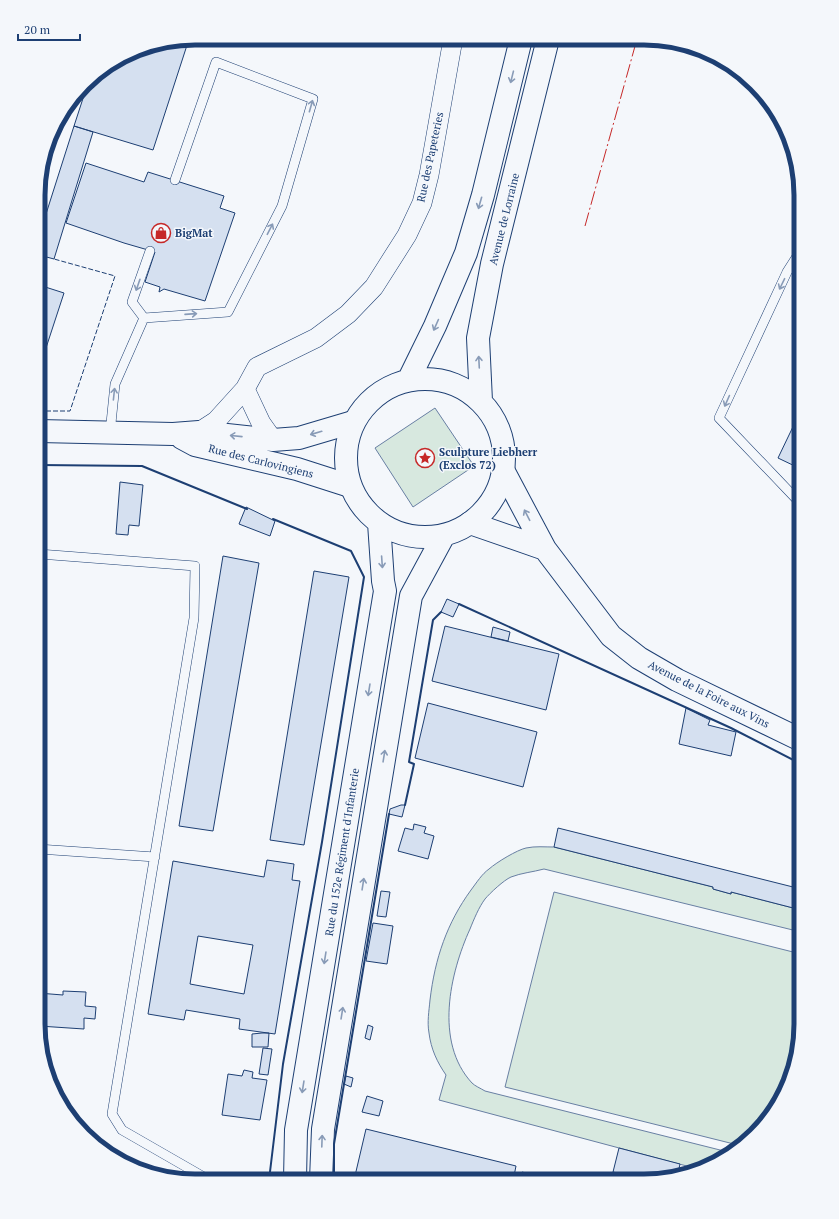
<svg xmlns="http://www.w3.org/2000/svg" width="839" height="1219" viewBox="0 0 839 1219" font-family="'PT Serif',serif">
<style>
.green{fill:#d7e8df;stroke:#687fa3}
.building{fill:#d5e0f0;stroke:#1d3f73;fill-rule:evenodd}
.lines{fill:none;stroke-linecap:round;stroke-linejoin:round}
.lane-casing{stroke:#1d3f73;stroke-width:10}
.street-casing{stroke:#1d3f73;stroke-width:20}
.secondary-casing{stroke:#1d3f73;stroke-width:24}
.primary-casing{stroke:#1d3f73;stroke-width:24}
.lane{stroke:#f4f7fb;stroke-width:9}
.street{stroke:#f4f7fb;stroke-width:19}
.secondary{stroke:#f4f7fb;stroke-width:22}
.primary{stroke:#f4f7fb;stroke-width:22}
.fence{stroke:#1d3f73;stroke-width:1;stroke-dasharray:5 2;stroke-linecap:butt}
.wall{stroke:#1d3f73;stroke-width:2}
.power{stroke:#c62828;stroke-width:1;stroke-dasharray:14 3 2 3;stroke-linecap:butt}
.oneway{stroke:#889bb7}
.labels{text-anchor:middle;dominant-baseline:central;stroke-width:3;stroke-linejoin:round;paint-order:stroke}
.street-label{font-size:11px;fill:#1d3f73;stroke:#f4f7fb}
.poi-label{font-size:11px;font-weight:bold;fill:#1d3f73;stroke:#f4f7fb;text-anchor:start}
.rim{fill:none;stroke:#1d3f73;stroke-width:5}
</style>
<rect width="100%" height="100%" fill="#f4f7fb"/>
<path class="green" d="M 435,408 L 474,466 L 413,507 L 375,448 Z
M 554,847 L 713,887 L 713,889 L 731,894 L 731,892 L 801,910 L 801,932 L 544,869 C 533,872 521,873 511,877 C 504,880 490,893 485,899 C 479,907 474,919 470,929 C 450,973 434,1042 472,1083 C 475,1086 480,1088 485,1091 L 732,1153 L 713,1165 L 698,1169 L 439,1100 L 446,1075 C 437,1062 431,1049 429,1033 C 427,1022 429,1011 430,1000 C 435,958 447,923 471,890 C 477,882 482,874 489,869 C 497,862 517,850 526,848 C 535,846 545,847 554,847 Z
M 554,892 L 801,954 C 801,1016 808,1074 763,1125 C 756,1132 750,1140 742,1146 L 505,1087 Z"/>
<path class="building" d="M 189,39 L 153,150 L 74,126 L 89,80 L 92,77 L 144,46 Z
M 74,126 L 93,132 L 54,259 L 39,255 L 39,236 Z
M 86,163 L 144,182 L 148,172 L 224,196 L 220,208 L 235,213 L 205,301 L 164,289 L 159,292 L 160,287 L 145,282 L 155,252 L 124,243 L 66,223 Z
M 39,285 L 64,293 L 44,354 L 39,352 Z
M 801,410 L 801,469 L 778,458 Z
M 120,482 L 143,485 L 139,526 L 129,525 L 128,535 L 116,534 Z
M 246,507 L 275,521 L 270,536 L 239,524 Z
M 223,556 L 259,563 L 213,831 L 179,826 Z
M 314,571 L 349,577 L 304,845 L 270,840 Z
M 447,599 L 459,604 L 453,617 L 441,612 Z
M 445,626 L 559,654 L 546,710 L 432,681 Z
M 493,627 L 510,632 L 508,641 L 491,637 Z
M 428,703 L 537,732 L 523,787 L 415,758 Z
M 686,708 L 710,720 L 708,725 L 736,732 L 731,756 L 679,744 Z
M 401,805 L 405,805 L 402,817 L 389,814 L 390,809 Z
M 414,824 L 426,827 L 424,833 L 434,836 L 428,859 L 398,851 L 405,828 L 413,830 Z
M 558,828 L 801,889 L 801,910 L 731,892 L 731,894 L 713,889 L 713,887 L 554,847 Z
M 267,860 L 294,864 L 292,880 L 300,881 L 275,1034 L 239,1029 L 240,1019 L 186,1010 L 184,1020 L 148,1014 L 173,861 L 264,877 ZM 198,936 L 253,945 L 244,994 L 190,984 Z
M 381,891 L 390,892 L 386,917 L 377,916 Z
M 373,923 L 393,926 L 387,964 L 366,961 Z
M 63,991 L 86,992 L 85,1006 L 96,1007 L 95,1019 L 84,1018 L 84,1029 L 39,1026 L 38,993 L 63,995 Z
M 368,1025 L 373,1027 L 370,1040 L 365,1038 Z
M 262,1033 L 269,1033 L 268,1047 L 252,1047 L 252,1034 Z
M 263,1048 L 272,1049 L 268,1075 L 259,1074 Z
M 244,1070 L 253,1072 L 252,1078 L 267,1080 L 260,1120 L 222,1115 L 228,1074 L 242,1076 Z
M 346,1076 L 353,1078 L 351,1087 L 344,1084 Z
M 367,1096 L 383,1101 L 379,1116 L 362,1112 Z
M 366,1129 L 516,1166 L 513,1181 L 354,1180 Z
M 111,1147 L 129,1158 L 126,1164 L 107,1153 Z
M 619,1148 L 680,1164 L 678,1173 L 647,1180 L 613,1172 Z
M 522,1172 L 557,1181 L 519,1181 Z"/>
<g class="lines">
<g class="lane-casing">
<path id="lane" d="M 435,39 L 452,42
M 144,318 L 132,302 L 150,251
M 110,433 L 115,384 L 144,318 L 228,312 L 282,206 L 313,99 L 216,62 L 175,180
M 801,504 L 719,418 L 787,272 L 801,250
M 39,554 L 195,566 L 194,618 L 112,1114 L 122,1130 L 209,1180
M 793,736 L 801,719
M 38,849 L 155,857"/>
</g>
<g class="street-casing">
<path id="street" d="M 245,389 L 261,423 L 273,440
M 199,432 L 216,421 L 245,389 L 257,367 L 316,338 L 348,314 L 374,287 L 407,235 L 422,203 L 429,175 L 453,39"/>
</g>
<g class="secondary-casing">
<path id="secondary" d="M 39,431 L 173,434 L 199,432 L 273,440 L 299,438 L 353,422
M 182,438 L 195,445 L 297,469 L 350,486
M 503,470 L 545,549 L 611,636 L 639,658 L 677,680 L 801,740
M 470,523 L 545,549"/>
</g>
<g class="primary-casing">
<path id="primary" d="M346 458a79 79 0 1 1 158 0a79 79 0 1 1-158 0Z
M 409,379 L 435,326 L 466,253 L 483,195 L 521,39
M 481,401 L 478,338 L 492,264 L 548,39
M 295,1180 L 296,1130 L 385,591 L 383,581 L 379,523
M 321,1180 L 323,1129 L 411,596 L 444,535"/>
</g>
<use href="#lane" class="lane"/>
<use href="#street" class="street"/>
<use href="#secondary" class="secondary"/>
<use href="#primary" class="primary"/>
<path class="fence" d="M 39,411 L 70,411 L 115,276 L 54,259"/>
<path class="wall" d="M 39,465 L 142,466 L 247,509
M 459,604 L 731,728 L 801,764
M 405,805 L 414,764 L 409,762 L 433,620 L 441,612
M 269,1180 L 283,1064 L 322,842 L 364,577 L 351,551 L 273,519
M 334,1180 L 334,1144 L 389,814"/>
<path class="power" d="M 585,226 L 637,39"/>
</g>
<defs><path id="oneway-shaft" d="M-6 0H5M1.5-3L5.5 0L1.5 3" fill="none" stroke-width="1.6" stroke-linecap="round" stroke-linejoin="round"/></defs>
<g class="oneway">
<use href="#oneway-shaft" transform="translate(512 77) rotate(104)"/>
<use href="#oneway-shaft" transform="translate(311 106) rotate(-74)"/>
<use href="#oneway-shaft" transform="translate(480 203) rotate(106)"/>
<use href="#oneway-shaft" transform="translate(270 229) rotate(-63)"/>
<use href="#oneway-shaft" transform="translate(782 284) rotate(116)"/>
<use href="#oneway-shaft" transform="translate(138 285) rotate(109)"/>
<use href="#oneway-shaft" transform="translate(191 314) rotate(-4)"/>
<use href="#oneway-shaft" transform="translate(436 325) rotate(114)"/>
<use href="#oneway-shaft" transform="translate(479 362) rotate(-93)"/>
<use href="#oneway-shaft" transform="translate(114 394) rotate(-84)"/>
<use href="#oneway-shaft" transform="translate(727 401) rotate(114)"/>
<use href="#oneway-shaft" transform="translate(316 433) rotate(164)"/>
<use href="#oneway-shaft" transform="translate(236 436) rotate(-174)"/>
<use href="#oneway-shaft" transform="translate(527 515) rotate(-117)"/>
<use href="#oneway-shaft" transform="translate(382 562) rotate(86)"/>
<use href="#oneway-shaft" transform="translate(369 690) rotate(99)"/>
<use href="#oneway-shaft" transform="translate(384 756) rotate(-81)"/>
<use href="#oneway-shaft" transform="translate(363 884) rotate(-81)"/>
<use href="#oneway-shaft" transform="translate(325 958) rotate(99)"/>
<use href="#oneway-shaft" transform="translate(342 1013) rotate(-81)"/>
<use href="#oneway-shaft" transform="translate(303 1087) rotate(99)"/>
<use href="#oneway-shaft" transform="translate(322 1141) rotate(-88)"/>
</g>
<defs>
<g id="shop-ring" transform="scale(1)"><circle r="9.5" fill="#f4f7fb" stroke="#c62828" stroke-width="1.5"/><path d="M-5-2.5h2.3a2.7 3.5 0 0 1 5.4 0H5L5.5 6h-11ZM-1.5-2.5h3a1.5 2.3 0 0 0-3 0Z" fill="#c62828"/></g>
<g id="sight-ring" transform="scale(1)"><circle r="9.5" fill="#f4f7fb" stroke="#c62828" stroke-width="1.5"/><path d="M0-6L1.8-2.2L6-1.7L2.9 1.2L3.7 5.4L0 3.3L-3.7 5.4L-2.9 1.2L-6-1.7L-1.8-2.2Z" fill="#c62828"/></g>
</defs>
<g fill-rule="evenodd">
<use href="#shop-ring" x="161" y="233"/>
<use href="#sight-ring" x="425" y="458"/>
</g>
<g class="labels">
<g class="street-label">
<text transform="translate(430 157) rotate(-78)">Rue des Papeteries</text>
<text transform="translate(504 219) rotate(-76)">Avenue de Lorraine</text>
<text transform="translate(261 461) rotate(14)">Rue des Carlovingiens</text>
<text transform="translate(709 694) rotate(27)">Avenue de la Foire aux Vins</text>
<text transform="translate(342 852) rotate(-81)">Rue du 152e Régiment d'Infanterie</text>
</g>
<g class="poi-label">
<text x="175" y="233">BigMat</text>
<text x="439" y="452">Sculpture Liebherr<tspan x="439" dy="13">(Exclos 72)</tspan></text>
</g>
</g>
<path d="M0 0H839V1219H0ZM195 45H644A150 150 0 0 1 794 195V1024A150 150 0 0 1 644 1174H195A150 150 0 0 1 45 1024V195A150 150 0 0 1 195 45Z" fill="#f4f7fb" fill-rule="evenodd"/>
<path class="rim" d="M195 45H644A150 150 0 0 1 794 195V1024A150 150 0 0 1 644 1174H195A150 150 0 0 1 45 1024V195A150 150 0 0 1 195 45Z"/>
<path d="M18 34v6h62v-6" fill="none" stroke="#1d3f73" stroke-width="2"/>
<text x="24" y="34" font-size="12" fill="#1d3f73" stroke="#f4f7fb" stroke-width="3" paint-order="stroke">20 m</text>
</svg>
